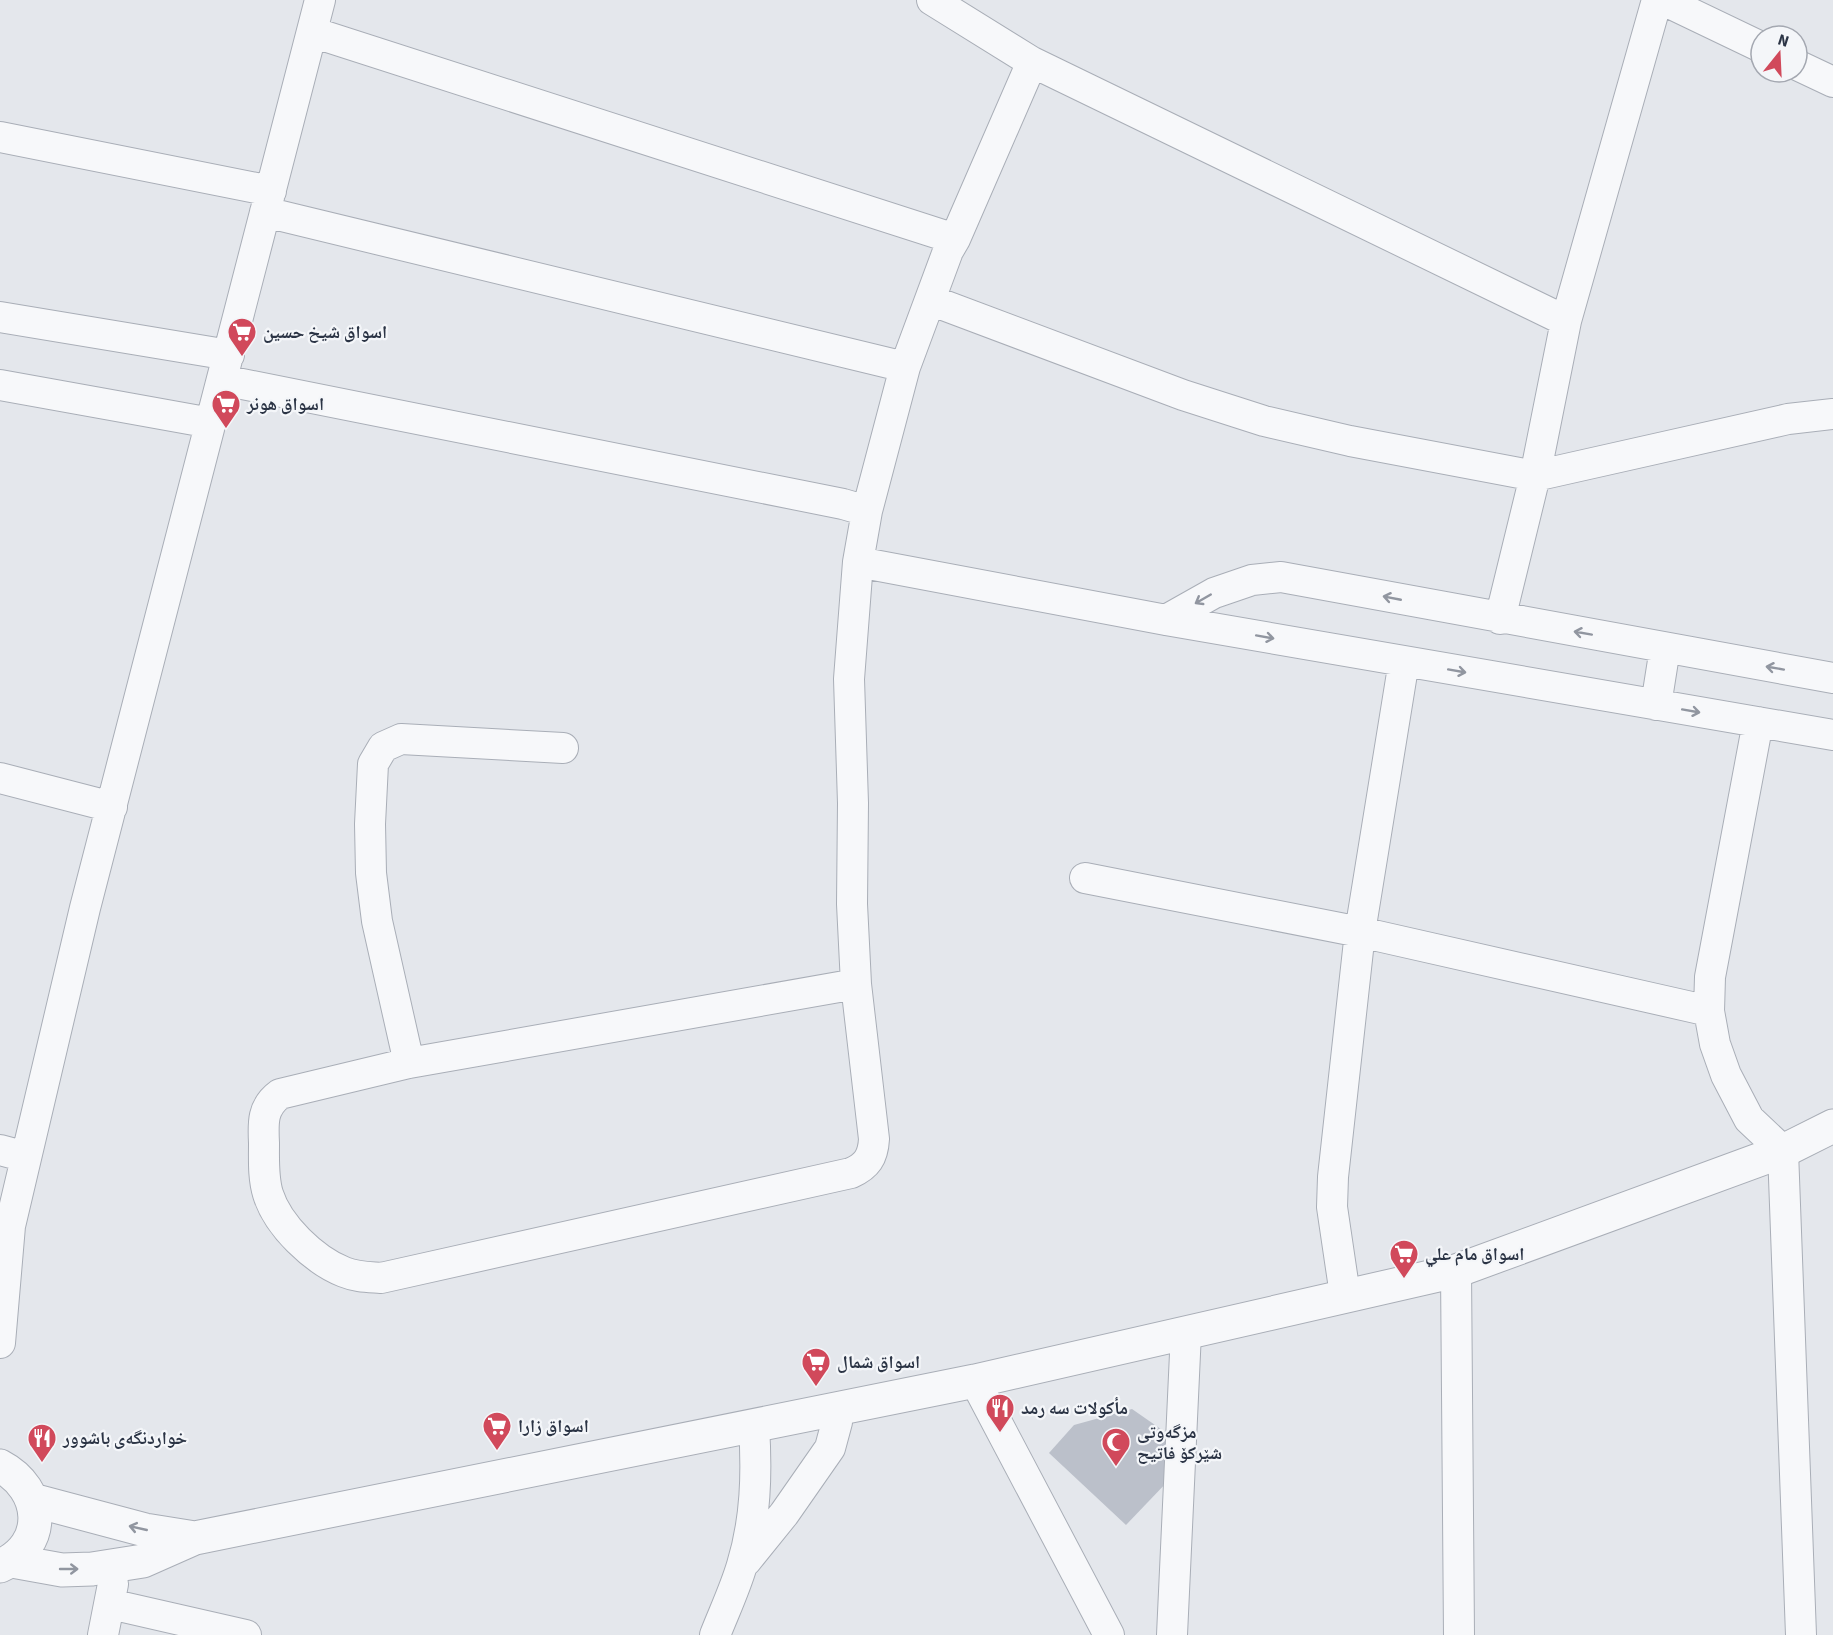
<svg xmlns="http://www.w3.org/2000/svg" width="1833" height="1635" viewBox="0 0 1833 1635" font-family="'Source Sans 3','Noto Naskh Arabic',sans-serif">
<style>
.building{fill:#bbc0ca}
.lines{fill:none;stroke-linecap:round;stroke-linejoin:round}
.minor-casing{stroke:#a9aeb7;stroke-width:32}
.tertiary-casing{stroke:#a9aeb7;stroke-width:35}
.minor{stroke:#f7f8fa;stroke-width:30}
.tertiary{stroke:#f7f8fa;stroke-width:33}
.oneway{stroke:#9196a0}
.labels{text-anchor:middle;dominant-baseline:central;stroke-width:4.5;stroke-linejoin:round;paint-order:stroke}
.poi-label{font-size:18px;font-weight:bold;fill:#2b3445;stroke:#f4f6f9;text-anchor:start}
</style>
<rect width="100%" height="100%" fill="#e4e7ec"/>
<path class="building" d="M 1132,1409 L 1168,1434 L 1169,1480 L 1126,1525 L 1049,1453 L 1074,1425 Z"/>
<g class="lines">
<g class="minor-casing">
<path id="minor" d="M 932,0 L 1032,62 L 1566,321
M 1663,0 L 1761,47
M 312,32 L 955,239
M 1797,65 L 1833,82
M 0,137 L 271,191
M 265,212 L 905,367
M 930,300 L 1183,395 L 1264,421 L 1350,441 L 1535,476 L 1788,419 L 1833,414
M 0,317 L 229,355
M 222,380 L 843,504 L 867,511
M 0,385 L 211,423
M 858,562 L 1166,620 L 1833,735
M 1500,619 L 1535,476 L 1566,321 L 1657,0
M 1166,620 L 1214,593 L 1252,580 L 1281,577 L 1833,678
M 1656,705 L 1665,648
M 1758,722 L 1710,977 L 1709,1011 L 1715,1044 L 1726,1075 L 1749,1119 L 1783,1151 L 1801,1635
M 0,778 L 112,807
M 1085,878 L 1360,932 L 1709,1011
M 856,984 L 409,1063 L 280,1094 C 262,1107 263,1123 264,1143 C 264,1160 263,1178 268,1194 C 278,1226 314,1260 344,1272 C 356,1277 368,1277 381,1278 L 851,1173 C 867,1166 873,1157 874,1139 L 856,984 L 852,904 L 853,803 L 849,679 L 858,562 L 867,511 L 905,367 L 948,251 L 955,239 L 1032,62
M 409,1063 L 377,921 L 371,873 L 370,824 L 373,764 L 383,747 L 401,739 L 563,748
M 0,1150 L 26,1157
M 1456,1271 L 1459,1635
M 1345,1295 L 1332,1207 L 1333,1177 L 1360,932 L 1404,661
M 0,1343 L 10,1226 L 85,908 L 320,0
M 975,1381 L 1109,1635
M 746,1561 L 784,1514 L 830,1448 L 837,1422 L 837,1408
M 110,1604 L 246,1635
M 103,1635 L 113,1584
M 715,1635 C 724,1612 735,1589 742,1565 C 756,1519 757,1473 754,1426
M 1172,1635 L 1186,1332"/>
</g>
<g class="tertiary-casing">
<path id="tertiary" d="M 0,1466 C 44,1489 49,1545 0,1566
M 32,1500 L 145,1530 L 195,1538
M 12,1561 L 62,1570 L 92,1569 L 143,1561 L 195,1538 L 975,1381 L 1456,1271 L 1783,1151 L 1833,1126"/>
</g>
<use href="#minor" class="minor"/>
<use href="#tertiary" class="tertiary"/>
</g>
<defs><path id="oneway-shaft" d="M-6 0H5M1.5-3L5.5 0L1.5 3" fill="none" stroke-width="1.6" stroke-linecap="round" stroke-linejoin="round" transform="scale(1.5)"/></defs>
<g class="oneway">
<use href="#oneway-shaft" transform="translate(1392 598) rotate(-169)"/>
<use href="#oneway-shaft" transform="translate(1203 599) rotate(150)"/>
<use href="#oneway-shaft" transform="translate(1583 633) rotate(-170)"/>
<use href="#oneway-shaft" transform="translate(1265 637) rotate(10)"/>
<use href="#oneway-shaft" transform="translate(1775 668) rotate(-170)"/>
<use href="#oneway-shaft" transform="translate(1457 671) rotate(10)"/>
<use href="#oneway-shaft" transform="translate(1691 711) rotate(10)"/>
<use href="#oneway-shaft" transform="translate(138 1528) rotate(-167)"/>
<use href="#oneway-shaft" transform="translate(69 1569)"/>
</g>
<defs>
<g id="supermarket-pin" transform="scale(1.5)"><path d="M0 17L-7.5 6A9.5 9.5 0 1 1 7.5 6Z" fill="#d1495b" stroke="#f4f6f9"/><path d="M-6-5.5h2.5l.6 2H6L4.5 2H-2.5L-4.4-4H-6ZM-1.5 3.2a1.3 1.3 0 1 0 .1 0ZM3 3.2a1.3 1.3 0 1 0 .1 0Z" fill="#fff"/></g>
<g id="restaurant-pin" transform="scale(1.5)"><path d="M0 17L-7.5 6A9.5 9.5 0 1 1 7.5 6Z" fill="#d1495b" stroke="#f4f6f9"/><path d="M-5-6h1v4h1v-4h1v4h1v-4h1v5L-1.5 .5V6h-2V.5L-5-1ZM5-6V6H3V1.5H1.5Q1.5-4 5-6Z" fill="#fff"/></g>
<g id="mosque-pin" transform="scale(1.5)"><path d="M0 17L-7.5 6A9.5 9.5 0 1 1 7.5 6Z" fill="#d1495b" stroke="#f4f6f9"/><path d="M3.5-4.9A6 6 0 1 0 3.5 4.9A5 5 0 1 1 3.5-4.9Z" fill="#fff"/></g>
</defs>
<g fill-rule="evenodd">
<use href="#supermarket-pin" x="242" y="332"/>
<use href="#supermarket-pin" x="226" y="404"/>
<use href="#supermarket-pin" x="1404" y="1254"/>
<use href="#supermarket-pin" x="816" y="1362"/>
<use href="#restaurant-pin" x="1000" y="1408"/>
<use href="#supermarket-pin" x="497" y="1426"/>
<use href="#restaurant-pin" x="42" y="1438"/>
<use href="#mosque-pin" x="1116" y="1442"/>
</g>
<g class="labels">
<g class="poi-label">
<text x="263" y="332">اسواق شيخ حسين</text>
<text x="247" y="404">اسواق هونر</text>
<text x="1425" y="1254">اسواق مام علي</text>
<text x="837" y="1362">اسواق شمال</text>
<text x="1021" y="1408">مأكولات سه رمد</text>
<text x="518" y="1426">اسواق زارا</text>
<text x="1137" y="1432">مزگەوتی<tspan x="1137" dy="21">شێرکۆ فاتیح</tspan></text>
<text x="63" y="1438">خواردنگەی باشوور</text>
</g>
</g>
<g transform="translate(1779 54) rotate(18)"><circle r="28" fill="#f4f6f9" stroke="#a4a8b1" stroke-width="1.5"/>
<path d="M0-4.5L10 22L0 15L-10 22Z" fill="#d1495b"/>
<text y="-9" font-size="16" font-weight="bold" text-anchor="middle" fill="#2b3445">N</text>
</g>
</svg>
